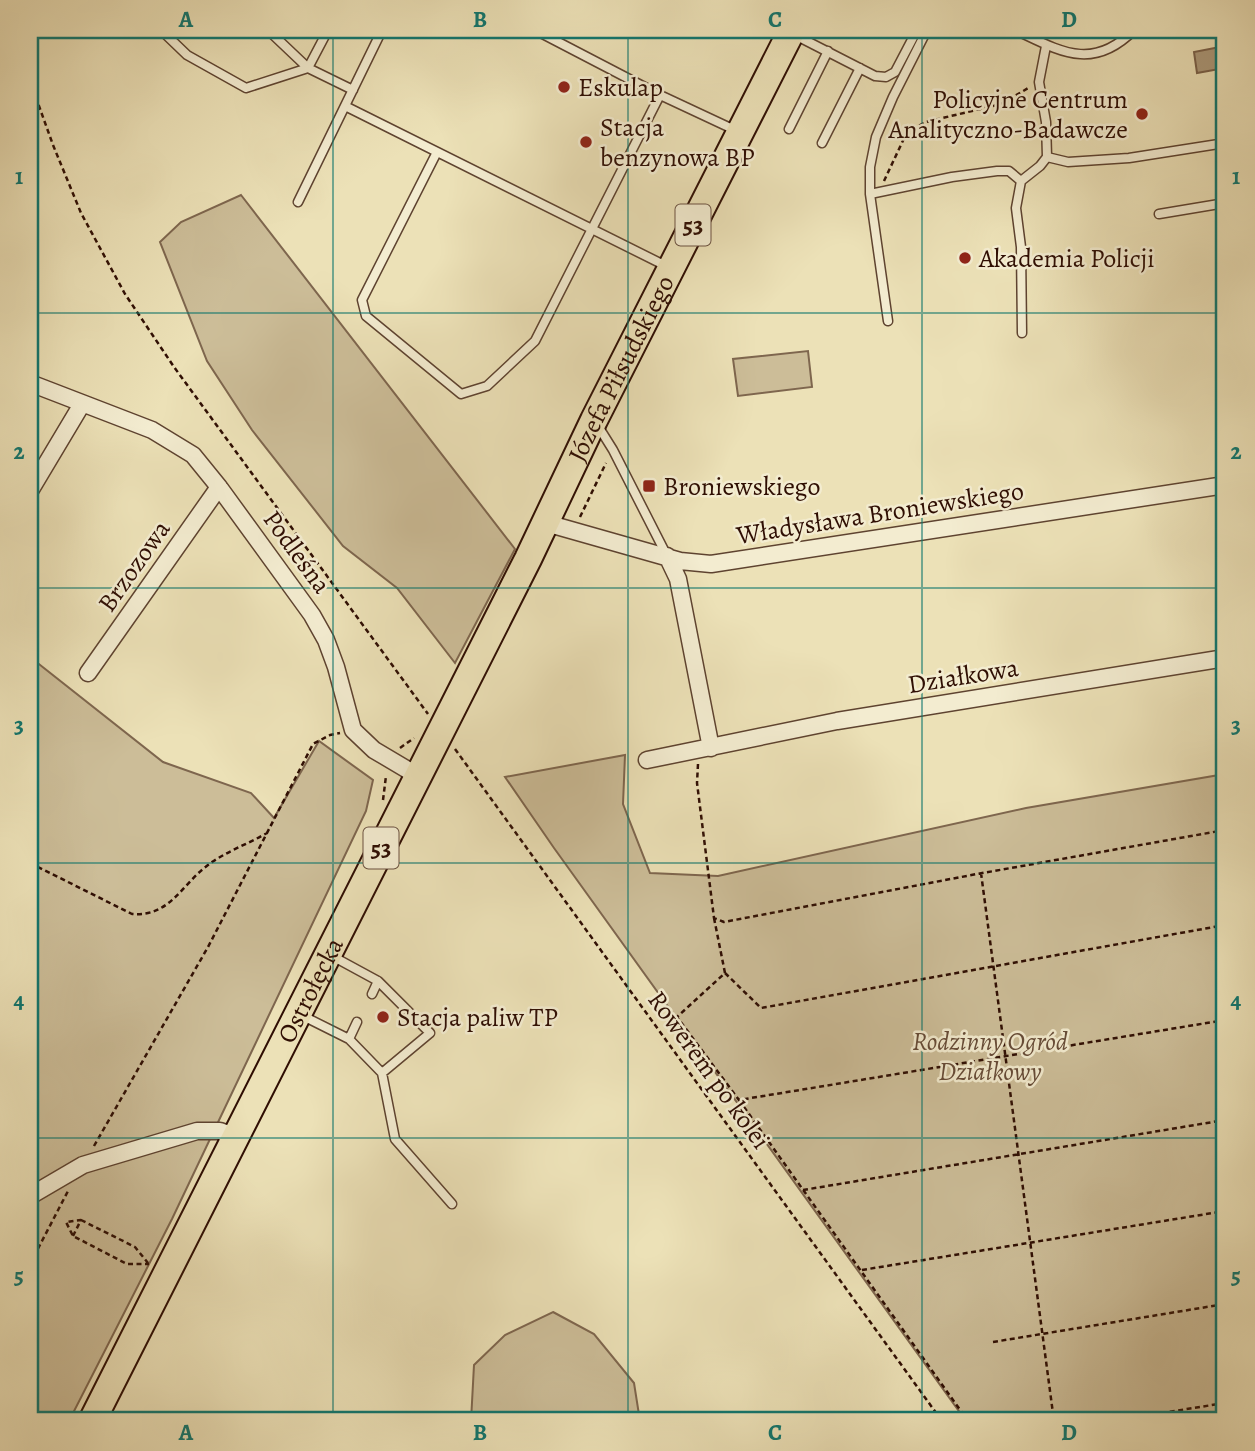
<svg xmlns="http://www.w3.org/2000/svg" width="1255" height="1451" viewBox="0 0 1255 1451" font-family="Alegreya,serif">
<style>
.green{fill:#ccbd98;stroke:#7e664e;stroke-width:2}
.water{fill:#ac997a;stroke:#7a614a;stroke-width:2}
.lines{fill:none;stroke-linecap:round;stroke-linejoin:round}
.service-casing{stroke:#5e4330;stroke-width:11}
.minor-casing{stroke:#5e4330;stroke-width:19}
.primary-casing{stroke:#2f0e03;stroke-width:30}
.path{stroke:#2f0e03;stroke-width:2.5;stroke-dasharray:5 3.5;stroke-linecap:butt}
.service{stroke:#f3ecd0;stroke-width:8}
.minor{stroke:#f3ecd0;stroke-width:16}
.primary{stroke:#ece1b7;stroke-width:26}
.grid{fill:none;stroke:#0f766e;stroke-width:2;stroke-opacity:0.55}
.poi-dot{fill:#8f2418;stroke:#f3ecd0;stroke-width:2.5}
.labels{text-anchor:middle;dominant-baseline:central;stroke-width:5;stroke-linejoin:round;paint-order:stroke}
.shield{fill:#f3ecd0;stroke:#6a5140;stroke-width:2}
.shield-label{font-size:24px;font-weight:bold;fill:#2f0e03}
.poi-label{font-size:26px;fill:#2f0e03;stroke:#f3ecd0;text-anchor:start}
.street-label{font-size:26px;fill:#2f0e03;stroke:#f3ecd0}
.park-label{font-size:26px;font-style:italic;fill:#664b37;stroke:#f3ecd0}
.neatline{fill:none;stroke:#0f766e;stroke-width:2.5}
.grid-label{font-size:23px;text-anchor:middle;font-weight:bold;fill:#0f766e}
</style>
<rect width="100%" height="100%" fill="#ece1b7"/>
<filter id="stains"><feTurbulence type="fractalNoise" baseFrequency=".00286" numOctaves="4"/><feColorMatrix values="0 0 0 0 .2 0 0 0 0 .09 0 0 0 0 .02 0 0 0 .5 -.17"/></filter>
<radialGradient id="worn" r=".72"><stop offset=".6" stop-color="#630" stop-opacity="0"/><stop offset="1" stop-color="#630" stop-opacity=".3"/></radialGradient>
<path class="green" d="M 241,195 L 515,549 L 455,663 L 397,588 L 343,546 L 252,430 L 207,361 L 160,242 L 181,222 Z
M 808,351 L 812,387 L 738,396 L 733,359 Z
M 30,657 L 163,762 L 251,793 L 274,818 L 319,741 L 373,780 L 366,811 L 172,1219 L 69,1421 L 30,1421 Z
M 625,755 L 623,804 L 650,873 L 718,876 L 1026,808 L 1225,774 L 1225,1421 L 966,1421 L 554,848 L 505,777 Z
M 553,1312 L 594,1334 L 634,1383 L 640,1421 L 471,1421 L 474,1365 L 505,1335 Z"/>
<path class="water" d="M 1225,46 L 1225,68 L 1197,73 L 1194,52 Z"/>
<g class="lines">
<g class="service-casing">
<path id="service" d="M 161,30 L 187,55 L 246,88 L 308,68 L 268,30
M 328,30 L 308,68 L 353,90
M 535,30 L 660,95 L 737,131
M 1015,30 C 1060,51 1092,72 1134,30
M 793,34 L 875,76 L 886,77 L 895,72 L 917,30
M 345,106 L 666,266
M 789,129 L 828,51
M 822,143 L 860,68
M 437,152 L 362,300 L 366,316 L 461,394 L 487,386 L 535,341 L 660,95
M 1047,157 L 1068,162 L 1129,158 L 1225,143
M 870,194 L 952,177 L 997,171 L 1009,171 L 1021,181
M 298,202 L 382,30
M 1159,214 L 1225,203
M 888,321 L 870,194 L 870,167 L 876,137 L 893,97 L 927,30
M 1022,333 L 1021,247 L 1016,208 L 1021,181 L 1040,166 L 1047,157 L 1046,122 L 1039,82 L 1046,46
M 598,426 L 613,450 L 667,556
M 332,956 L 378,981 L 372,994
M 378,981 L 430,1033 L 382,1073
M 303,1016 L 349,1039 L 382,1073 L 395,1139 L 452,1204
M 349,1039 L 357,1022"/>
</g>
<g class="minor-casing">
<path id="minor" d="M 30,383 L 152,430 L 193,455 L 219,487 L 312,615 L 326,640 L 336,667 L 353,730 L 374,750 L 418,776
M 30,491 L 82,404
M 546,523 L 680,561 L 711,564 L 1225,485
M 667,556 L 678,579 L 711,748
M 88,673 L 219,487
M 647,760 L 837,721 L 1225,658
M 30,1196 L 83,1165 L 197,1131 L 220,1131 L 237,1137"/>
</g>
<g class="primary-casing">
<g id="primary">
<path id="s1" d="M 92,1421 L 528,559 L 594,420 L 792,30"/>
</g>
</g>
<path class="path" d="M 30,81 L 53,145 L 81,213 L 125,294 L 174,367 L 428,714
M 884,181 L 907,132 L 926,122 L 1001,104 L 1030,87
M 580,517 L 606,463
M 400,748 L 414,738
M 455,749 L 942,1421
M 698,764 L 697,783 L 714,918 L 724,922 L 977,874 L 1225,830
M 383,800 L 386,776
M 30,863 L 132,914 C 170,917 181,885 208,865 C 225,852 248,844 267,833
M 981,873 L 1054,1421
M 714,918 L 725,973 L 677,1017 L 739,1100 L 1225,1020
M 725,973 L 761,1008 L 1225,925
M 739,1100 L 968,1421
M 94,1146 L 208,947 L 313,744 L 330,735 L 340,733
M 803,1190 L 1225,1120
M 81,1220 L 135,1247 L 148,1263
M 73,1236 L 81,1220 L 66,1222 L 73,1236 L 127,1264 L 149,1264
M 30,1264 L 68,1191
M 862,1270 L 1225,1211
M 993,1342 L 1225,1304
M 1111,1421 L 1225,1403"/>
<use href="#service" class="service"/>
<use href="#minor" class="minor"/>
<use href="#primary" class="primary"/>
</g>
<path class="grid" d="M 333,30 L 333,1421M 628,30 L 628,1421M 922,30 L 922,1421M 30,313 L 1225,313M 30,588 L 1225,588M 30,863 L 1225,863M 30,1138 L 1225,1138"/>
<g class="poi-dot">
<circle cx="564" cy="87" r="7"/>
<circle cx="1142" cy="114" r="7"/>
<circle cx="586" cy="142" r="7"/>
<circle cx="965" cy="258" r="7"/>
<rect x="642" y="479" width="14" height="14" rx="3.5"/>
<circle cx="383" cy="1017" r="7"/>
</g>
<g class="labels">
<g class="shield">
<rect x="675.5" y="204.5" width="35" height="41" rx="5"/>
<rect x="363.5" y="827.5" width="35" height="41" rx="5"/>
</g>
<g class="shield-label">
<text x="693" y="225">53</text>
<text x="381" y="848">53</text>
</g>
<g class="poi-label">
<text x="578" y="87">Eskulap</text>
<text x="1128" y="99" text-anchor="end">Policyjne Centrum<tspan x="1128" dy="30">Analityczno-Badawcze</tspan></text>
<text x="600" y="127">Stacja<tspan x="600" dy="30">benzynowa BP</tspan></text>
<text x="979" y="258">Akademia Policji</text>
<text x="663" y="486">Broniewskiego</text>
<text x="397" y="1017">Stacja paliw TP</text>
</g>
<g class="street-label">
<text stroke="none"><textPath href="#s1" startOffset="1178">Józefa Piłsudskiego</textPath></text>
<text transform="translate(880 513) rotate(-9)">Władysława Broniewskiego</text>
<text transform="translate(297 552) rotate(54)">Podleśna</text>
<text transform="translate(134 566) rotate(-55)">Brzozowa</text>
<text transform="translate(963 676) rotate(-9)">Działkowa</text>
<text stroke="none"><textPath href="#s1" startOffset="483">Ostrołęcka</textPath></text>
<text transform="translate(709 1070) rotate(54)">Rowerem po kolei</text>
</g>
<g class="park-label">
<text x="990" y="1041">Rodzinny Ogród<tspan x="990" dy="30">Działkowy</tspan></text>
</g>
</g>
<rect width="1255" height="1451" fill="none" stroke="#ece1b7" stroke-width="77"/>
<rect x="38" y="38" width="1178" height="1374" class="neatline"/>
<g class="grid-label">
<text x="186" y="27">A</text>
<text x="480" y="27">B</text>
<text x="775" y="27">C</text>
<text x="1069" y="27">D</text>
<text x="19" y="184">1</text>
<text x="1236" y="184">1</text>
<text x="19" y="459">2</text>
<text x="1236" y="459">2</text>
<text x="19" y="733">3</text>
<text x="1236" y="733">3</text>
<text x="19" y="1008">4</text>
<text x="1236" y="1008">4</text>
<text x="19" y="1283">5</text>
<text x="1236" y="1283">5</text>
<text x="186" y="1440">A</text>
<text x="480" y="1440">B</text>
<text x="775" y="1440">C</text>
<text x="1069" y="1440">D</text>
</g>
<rect width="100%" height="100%" filter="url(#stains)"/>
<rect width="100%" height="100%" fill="url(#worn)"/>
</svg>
